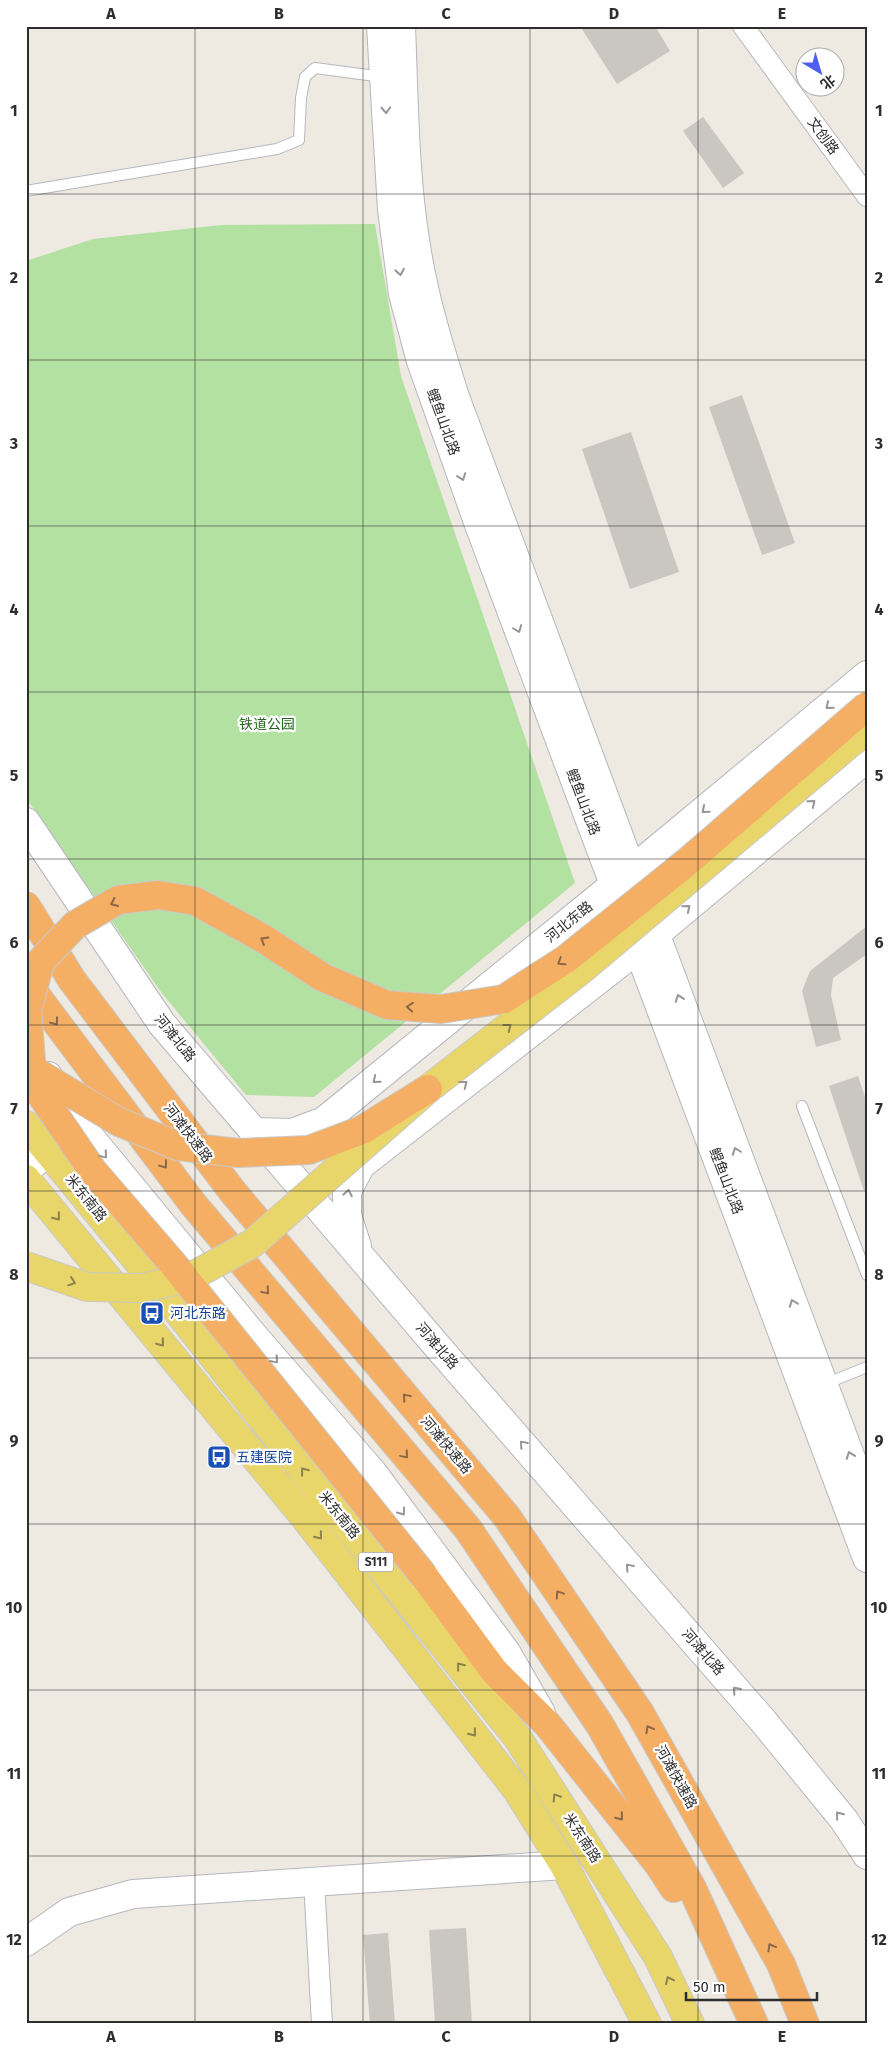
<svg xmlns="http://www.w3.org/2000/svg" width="893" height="2050" viewBox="0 0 893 2050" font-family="'Fira Sans','Noto Sans SC',sans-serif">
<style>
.green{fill:#b2e1a2}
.building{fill:#cac6c0}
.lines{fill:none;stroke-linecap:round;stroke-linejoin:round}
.lane-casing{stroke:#b5b6c0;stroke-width:12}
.street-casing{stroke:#b5b6c0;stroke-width:22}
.secondary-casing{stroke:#b5b6c0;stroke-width:30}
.primary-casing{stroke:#c9c9c9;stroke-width:30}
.highway-casing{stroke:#c9c9c9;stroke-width:30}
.lane{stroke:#fff;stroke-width:10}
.street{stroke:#fff;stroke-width:20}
.secondary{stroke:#fff;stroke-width:28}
.primary{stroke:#e9d66b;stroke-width:28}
.highway{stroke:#f5af65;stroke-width:28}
.primary-bridge-casing{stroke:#c9c9c9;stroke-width:30;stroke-linecap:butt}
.highway-bridge-casing{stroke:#c9c9c9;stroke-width:30;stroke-linecap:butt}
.primary-bridge{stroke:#e9d66b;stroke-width:28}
.highway-bridge{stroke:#f5af65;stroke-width:28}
.oneway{stroke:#969696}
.oneway2{stroke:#886847}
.oneway3{stroke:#8c824c}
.grid{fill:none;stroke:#2e2e2e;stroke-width:1;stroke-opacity:0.55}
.labels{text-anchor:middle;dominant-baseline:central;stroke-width:4.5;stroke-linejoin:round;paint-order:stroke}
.shield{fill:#fff;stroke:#6d6d6d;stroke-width:1}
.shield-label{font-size:12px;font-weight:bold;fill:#2e2e2e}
.street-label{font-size:14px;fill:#2e2e2e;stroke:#fff}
.park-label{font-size:14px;fill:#296920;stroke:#fff}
.transit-label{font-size:14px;fill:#164399;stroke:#fff;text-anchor:start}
.neatline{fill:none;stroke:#2e2e2e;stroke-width:2}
.grid-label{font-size:16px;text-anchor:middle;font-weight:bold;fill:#2e2e2e}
</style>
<rect width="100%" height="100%" fill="#eeeae1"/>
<path class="green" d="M 375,224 L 401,376 L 575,883 L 314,1097 L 246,1095 L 161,992 L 26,798 L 26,261 L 93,239 L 221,225 Z"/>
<path class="building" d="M 580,26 L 655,26 L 670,51 L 617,84 Z
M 703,117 L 744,173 L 723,188 L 683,131 Z
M 742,395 L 795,543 L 762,555 L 709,407 Z
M 631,432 L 679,572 L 630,589 L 582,449 Z
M 867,926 L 867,954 L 833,978 L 831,995 L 841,1040 L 816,1047 L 802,991 L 810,971 Z
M 858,1076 L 867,1103 L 867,1190 L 864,1191 L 829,1086 Z
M 466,1928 L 472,2024 L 435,2024 L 429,1930 Z
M 388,1933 L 395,2024 L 370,2024 L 363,1935 Z"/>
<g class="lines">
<g class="lane-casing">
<path id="lane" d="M 26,191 L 277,149 L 299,140 L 301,98 L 305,77 L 315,68 L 383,77
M 802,1106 L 867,1275
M 825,1384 L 867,1367"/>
</g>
<g class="street-casing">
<path id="street" d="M 743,26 L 867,196
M 314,1881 L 322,2024"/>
</g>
<g class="secondary-casing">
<path id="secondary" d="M 381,26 L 392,210 L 403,294 L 421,361 L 478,522 L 867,1558
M 401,26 C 404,98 404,175 416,246 C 424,298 439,347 455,397 L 867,1501
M 26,822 L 162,1024 L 437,1346 L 764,1722 L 844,1820 L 867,1855
M 48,1076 L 80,1125 L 253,1335 L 373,1473 L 506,1652 L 541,1713
M 254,1132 L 292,1133 L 324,1121 L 614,885 L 867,675
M 26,1170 L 65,1137
M 357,1246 L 347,1216 L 347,1191 L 361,1165 L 639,948 L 867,758
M 26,1942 L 69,1912 L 133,1894 L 564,1865"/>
</g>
<g class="primary-casing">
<path id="primary" d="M 26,1125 L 144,1269 L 329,1503 L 517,1737 L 658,1957 L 690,2024
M 26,1179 L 306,1519 L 517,1790 L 564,1865 L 647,2024"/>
</g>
<g class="highway-casing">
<path id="highway" d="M 26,906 L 72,980 L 233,1192 L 507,1517 L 640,1713 L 781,1964 L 805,2024
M 26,982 L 193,1204 L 468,1529 L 600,1725 L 692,1888 L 754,2024
M 424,1576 L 494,1671 L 548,1725 L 659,1865 L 674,1888"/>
</g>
<use href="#lane" class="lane"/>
<use href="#street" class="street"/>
<use href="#secondary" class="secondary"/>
<use href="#primary" class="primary"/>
<use href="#highway" class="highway"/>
<g class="primary-bridge-casing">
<path id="primary-bridge" d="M 26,1266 L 87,1287 L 142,1288 L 189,1278 L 253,1243 L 428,1089 L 580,971 L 867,729"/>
</g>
<g class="highway-bridge-casing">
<path id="highway-bridge" d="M 28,1067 L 119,1122 L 178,1146 L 238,1153 L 309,1150 L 362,1130 L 428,1089
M 424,1576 L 174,1265 L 93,1171 L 33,1083 L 27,1012 L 40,962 L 75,925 L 118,900 L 158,895 L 195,901 L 264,939 L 322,977 L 387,1005 L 441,1009 L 504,999 L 566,959 L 686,863 L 867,706"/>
</g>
<use href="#primary-bridge" class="primary-bridge"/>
<use href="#highway-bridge" class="highway-bridge"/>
</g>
<defs><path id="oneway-chevron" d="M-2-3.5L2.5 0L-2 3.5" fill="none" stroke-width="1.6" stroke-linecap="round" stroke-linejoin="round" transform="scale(1.25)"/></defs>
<g class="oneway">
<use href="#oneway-chevron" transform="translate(386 110) rotate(87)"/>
<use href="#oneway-chevron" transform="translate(400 272) rotate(81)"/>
<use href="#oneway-chevron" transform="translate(462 477) rotate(70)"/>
<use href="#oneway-chevron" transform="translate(518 629) rotate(69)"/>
<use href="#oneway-chevron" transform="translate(829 706) rotate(140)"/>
<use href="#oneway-chevron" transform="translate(812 803) rotate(-40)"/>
<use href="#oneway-chevron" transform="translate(705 810) rotate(140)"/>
<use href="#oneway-chevron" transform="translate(687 908) rotate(-40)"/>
<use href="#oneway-chevron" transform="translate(679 998) rotate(-110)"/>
<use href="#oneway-chevron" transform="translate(376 1080) rotate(141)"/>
<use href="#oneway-chevron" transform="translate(464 1084) rotate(-38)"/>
<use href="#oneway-chevron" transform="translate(736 1151) rotate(-111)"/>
<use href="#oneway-chevron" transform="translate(104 1155) rotate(50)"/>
<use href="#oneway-chevron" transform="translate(348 1193) rotate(-80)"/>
<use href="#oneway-chevron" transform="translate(793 1303) rotate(-111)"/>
<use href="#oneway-chevron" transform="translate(275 1360) rotate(49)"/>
<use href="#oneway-chevron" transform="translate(523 1444) rotate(-131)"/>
<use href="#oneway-chevron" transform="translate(850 1455) rotate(-110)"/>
<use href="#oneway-chevron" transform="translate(402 1512) rotate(54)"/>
<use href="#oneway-chevron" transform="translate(629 1567) rotate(-131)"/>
<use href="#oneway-chevron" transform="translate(736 1690) rotate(-131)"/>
<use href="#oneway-chevron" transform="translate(839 1815) rotate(-128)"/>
</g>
<g class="oneway2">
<use href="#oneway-chevron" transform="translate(114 903) rotate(155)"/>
<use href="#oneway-chevron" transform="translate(264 940) rotate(-149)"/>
<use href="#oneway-chevron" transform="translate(561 962) rotate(147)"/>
<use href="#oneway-chevron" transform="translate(410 1007) rotate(-175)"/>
<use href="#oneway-chevron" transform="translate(55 1022) rotate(53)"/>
<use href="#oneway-chevron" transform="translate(164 1165) rotate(53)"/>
<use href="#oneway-chevron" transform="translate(266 1291) rotate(50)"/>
<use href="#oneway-chevron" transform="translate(406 1397) rotate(-130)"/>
<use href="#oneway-chevron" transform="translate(405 1455) rotate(50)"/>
<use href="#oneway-chevron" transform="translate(559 1594) rotate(-124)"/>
<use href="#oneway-chevron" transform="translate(649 1729) rotate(-119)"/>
<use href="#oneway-chevron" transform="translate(620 1817) rotate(51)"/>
<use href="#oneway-chevron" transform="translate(771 1947) rotate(-119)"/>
</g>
<g class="oneway3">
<use href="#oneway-chevron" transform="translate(508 1027) rotate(-38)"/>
<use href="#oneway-chevron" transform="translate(57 1217) rotate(51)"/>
<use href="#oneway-chevron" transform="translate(72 1282) rotate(19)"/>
<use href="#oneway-chevron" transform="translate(161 1343) rotate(51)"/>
<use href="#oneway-chevron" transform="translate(304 1471) rotate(-128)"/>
<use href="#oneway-chevron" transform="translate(319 1536) rotate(52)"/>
<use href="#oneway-chevron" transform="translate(460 1666) rotate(-129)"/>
<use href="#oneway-chevron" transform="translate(473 1733) rotate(52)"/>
<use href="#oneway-chevron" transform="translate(556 1797) rotate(-123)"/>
<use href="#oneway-chevron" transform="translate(669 1980) rotate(-115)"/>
</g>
<path class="grid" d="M 195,26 L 195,2024M 363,26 L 363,2024M 530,26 L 530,2024M 698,26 L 698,2024M 26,194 L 867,194M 26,360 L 867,360M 26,526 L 867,526M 26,692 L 867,692M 26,859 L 867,859M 26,1025 L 867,1025M 26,1191 L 867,1191M 26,1358 L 867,1358M 26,1524 L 867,1524M 26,1690 L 867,1690M 26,1856 L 867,1856"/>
<defs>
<g id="bus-square" transform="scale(1.25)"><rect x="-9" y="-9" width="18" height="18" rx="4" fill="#1a4fb4" stroke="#fff"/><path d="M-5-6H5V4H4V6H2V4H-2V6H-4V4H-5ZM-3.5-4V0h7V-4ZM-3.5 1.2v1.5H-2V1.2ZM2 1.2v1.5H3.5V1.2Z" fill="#fff"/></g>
</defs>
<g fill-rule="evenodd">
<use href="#bus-square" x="152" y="1313"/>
<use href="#bus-square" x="219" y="1457"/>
</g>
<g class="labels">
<rect class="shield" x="358.5" y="1552.5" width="35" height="19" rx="4"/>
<g class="shield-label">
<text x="376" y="1562">S111</text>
</g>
<g class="street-label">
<text transform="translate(823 136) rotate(54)">文创路</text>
<text transform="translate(443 422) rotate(70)">鲤鱼山北路</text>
<text transform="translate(583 802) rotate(69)">鲤鱼山北路</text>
<text transform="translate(569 922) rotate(-39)">河北东路</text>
<text transform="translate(175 1038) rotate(51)">河滩北路</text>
<text transform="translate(188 1133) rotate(53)">河滩快速路</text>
<text transform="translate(726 1181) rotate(69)">鲤鱼山北路</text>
<text transform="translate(86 1198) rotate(51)">米东南路</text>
<text transform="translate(437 1346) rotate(49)">河滩北路</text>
<text transform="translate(446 1445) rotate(50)">河滩快速路</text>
<text transform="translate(339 1515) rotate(51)">米东南路</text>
<text transform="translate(703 1652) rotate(49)">河滩北路</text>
<text transform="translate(676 1777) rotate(61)">河滩快速路</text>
<text transform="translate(582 1838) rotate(57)">米东南路</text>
</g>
<g class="park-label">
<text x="267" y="724">铁道公园</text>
</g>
<g class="transit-label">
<text x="170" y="1313">河北东路</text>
<text x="236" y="1457">五建医院</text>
</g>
</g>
<rect width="893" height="2050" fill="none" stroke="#ffffff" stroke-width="55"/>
<g transform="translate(820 72) rotate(142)"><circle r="24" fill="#ffffff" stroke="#ababab"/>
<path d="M0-4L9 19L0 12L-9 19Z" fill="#4d5ef0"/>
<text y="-8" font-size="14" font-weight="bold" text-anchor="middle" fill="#2e2e2e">北</text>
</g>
<path d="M686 1992v8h131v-8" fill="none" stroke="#2e2e2e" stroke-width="2.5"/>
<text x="693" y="1992" font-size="15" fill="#2e2e2e" stroke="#ffffff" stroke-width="4" paint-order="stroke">50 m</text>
<rect x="28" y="28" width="838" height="1994" class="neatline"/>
<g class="grid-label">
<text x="111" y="19">A</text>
<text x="279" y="19">B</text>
<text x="446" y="19">C</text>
<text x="614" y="19">D</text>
<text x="782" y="19">E</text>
<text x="14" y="116">1</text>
<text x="879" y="116">1</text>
<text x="14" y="283">2</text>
<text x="879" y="283">2</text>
<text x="14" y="449">3</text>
<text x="879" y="449">3</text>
<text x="14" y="615">4</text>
<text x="879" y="615">4</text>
<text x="14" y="781">5</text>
<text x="879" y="781">5</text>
<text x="14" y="948">6</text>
<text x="879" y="948">6</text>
<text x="14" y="1114">7</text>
<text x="879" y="1114">7</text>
<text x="14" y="1280">8</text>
<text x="879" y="1280">8</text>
<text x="14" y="1446">9</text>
<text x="879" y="1446">9</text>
<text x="14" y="1613">10</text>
<text x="879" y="1613">10</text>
<text x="14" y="1779">11</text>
<text x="879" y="1779">11</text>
<text x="14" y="1945">12</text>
<text x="879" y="1945">12</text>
<text x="111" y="2042">A</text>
<text x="279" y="2042">B</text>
<text x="446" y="2042">C</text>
<text x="614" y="2042">D</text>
<text x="782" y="2042">E</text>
</g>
</svg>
